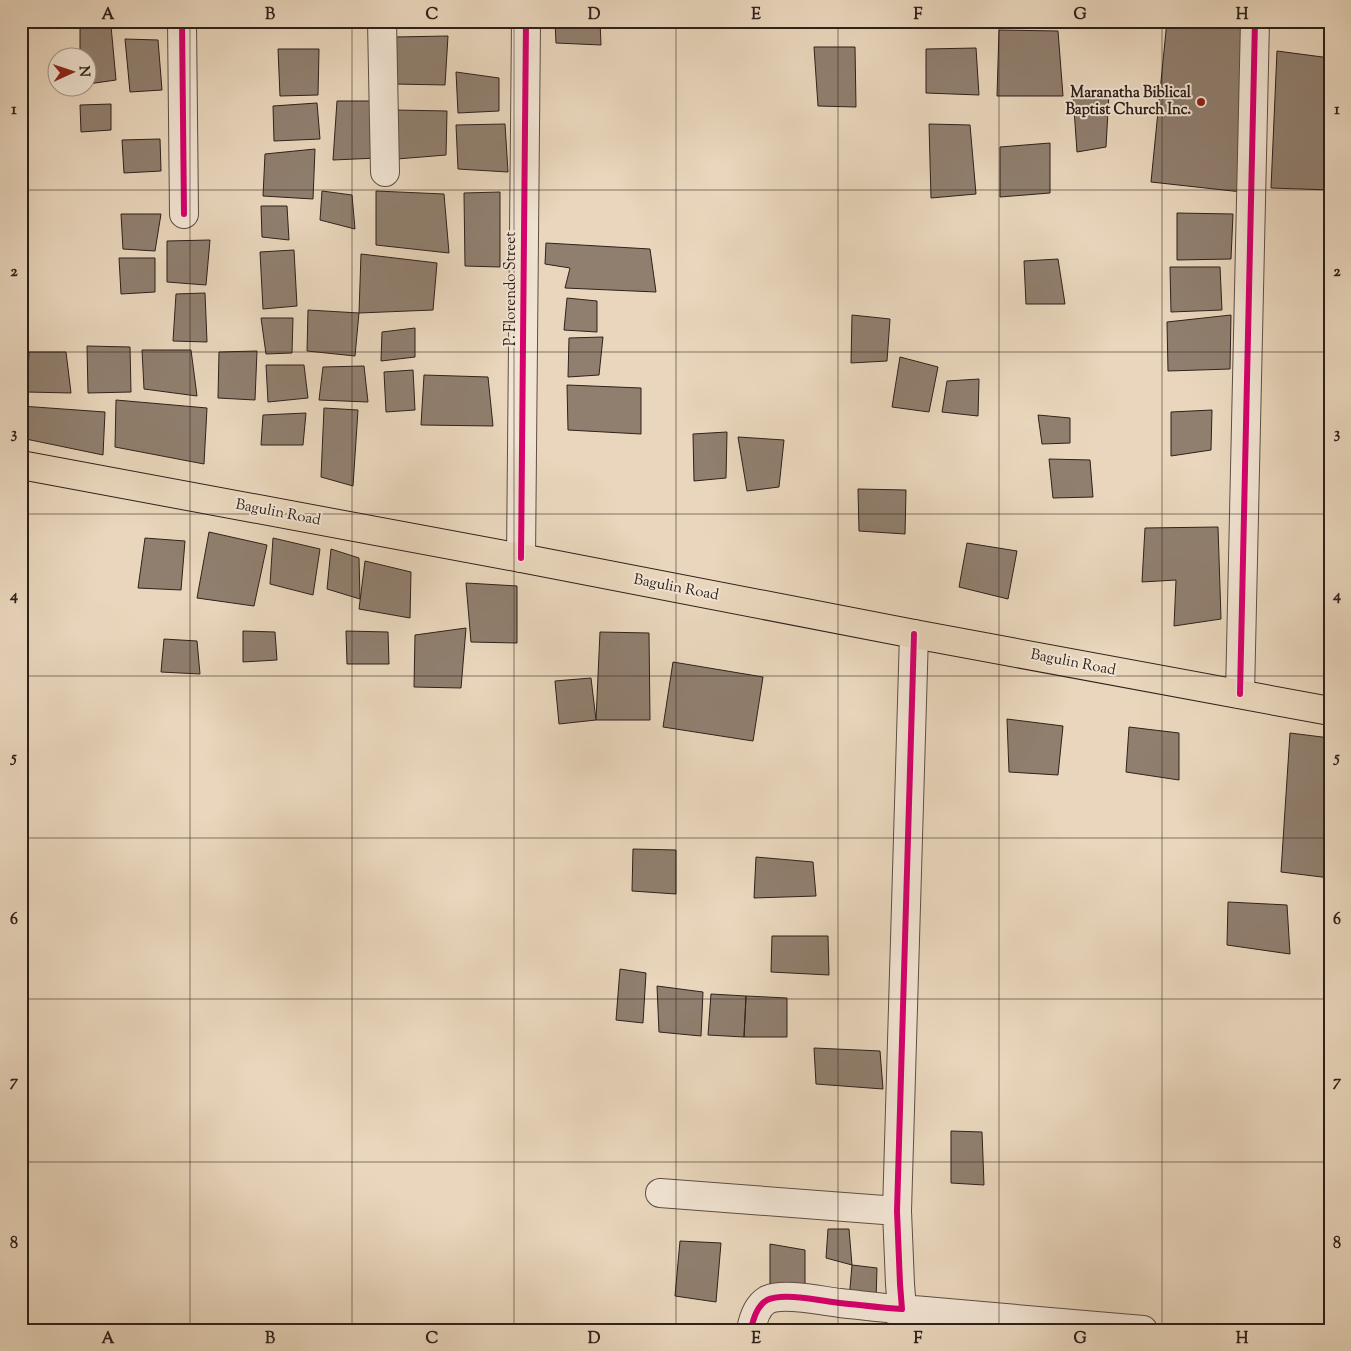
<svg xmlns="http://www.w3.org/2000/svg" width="1351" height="1351" viewBox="0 0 1351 1351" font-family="'Sorts Mill Goudy',serif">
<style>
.building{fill:#907f6f;stroke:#2f211b}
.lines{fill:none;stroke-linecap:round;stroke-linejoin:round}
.minor-casing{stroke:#5e4e43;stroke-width:30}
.major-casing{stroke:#2f211b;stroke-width:30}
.minor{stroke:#f1e4d3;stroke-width:28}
.major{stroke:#e9d6bc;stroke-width:28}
.cycleway-casing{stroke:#f1e4d3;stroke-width:9}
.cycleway{stroke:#d6006c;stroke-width:6}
.grid{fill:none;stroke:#2f211b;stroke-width:1;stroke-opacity:0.55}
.poi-dot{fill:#8f2418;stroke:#f1e4d3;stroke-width:2}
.labels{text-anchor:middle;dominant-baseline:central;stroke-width:4;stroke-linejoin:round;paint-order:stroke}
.poi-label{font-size:15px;font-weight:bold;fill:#2f211b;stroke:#f1e4d3;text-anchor:end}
.street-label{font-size:15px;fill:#2f211b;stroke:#f1e4d3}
.neatline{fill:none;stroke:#2f211b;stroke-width:2}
.grid-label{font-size:16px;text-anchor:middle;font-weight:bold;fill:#2f211b}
</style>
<rect width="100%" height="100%" fill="#e9d6bc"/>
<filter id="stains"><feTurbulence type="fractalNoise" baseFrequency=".004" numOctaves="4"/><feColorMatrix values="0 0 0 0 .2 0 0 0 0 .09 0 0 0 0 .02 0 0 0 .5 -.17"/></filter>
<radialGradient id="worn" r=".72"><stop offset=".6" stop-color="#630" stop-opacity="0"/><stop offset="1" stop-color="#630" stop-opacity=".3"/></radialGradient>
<path class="building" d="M 123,21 L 159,21 L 160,24 L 123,26 Z
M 402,21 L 453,21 L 453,24 L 402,25 Z
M 555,21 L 600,21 L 601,45 L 556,43 Z
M 1167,21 L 1243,21 L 1242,192 L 1151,182 Z
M 111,26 L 116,80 L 88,84 L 88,58 L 80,58 L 80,27 Z
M 999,30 L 1058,31 L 1063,96 L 997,96 Z
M 448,36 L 445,85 L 395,84 L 394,37 Z
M 125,39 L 158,40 L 162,90 L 130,92 Z
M 814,47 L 855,47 L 856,107 L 818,106 Z
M 976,48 L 979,95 L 926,93 L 926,49 Z
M 278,49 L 319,49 L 318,95 L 280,96 Z
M 1277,51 L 1330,58 L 1330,190 L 1271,188 Z
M 456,72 L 499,78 L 499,111 L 458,113 Z
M 1109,93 L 1106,147 L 1077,152 L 1073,94 Z
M 337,101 L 376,101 L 378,158 L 333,160 Z
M 317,103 L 320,139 L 274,141 L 273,106 Z
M 111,104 L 111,130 L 81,132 L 80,105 Z
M 395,110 L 447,111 L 446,155 L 397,159 Z
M 505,124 L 508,172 L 458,169 L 456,125 Z
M 929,124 L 970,125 L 976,194 L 931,198 Z
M 160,139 L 161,171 L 124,173 L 122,140 Z
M 1050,143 L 1050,193 L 1000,197 L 1000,147 Z
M 315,149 L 313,199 L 263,196 L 265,154 Z
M 322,191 L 352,195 L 355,229 L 320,220 Z
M 376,191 L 444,194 L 449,253 L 376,245 Z
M 500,192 L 500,267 L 465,266 L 464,193 Z
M 261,206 L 287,206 L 289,240 L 262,237 Z
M 1177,213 L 1233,214 L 1231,259 L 1177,260 Z
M 121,214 L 161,214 L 155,251 L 123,249 Z
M 210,240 L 206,285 L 167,282 L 167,241 Z
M 546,243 L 650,249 L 656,292 L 565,288 L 570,268 L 545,264 Z
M 294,250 L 297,306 L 263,309 L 260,252 Z
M 361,254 L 437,263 L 433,310 L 359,313 Z
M 119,258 L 155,258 L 155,292 L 121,294 Z
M 1058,259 L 1065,304 L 1026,304 L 1024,261 Z
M 1170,267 L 1220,267 L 1222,310 L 1171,312 Z
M 205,293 L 207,342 L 173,341 L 176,294 Z
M 567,298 L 597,301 L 597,332 L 564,330 Z
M 308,310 L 359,313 L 355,356 L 307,351 Z
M 852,315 L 890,319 L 887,361 L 851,363 Z
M 1231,315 L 1230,369 L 1168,371 L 1167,322 Z
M 261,318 L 293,318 L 292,353 L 266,354 Z
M 415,328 L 415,357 L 381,361 L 382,332 Z
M 603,337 L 599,375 L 568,377 L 569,338 Z
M 87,346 L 130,347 L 131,392 L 88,393 Z
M 142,350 L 191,350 L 197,396 L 144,389 Z
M 257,351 L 255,400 L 218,398 L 219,352 Z
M 29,352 L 66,352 L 71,393 L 27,392 Z
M 900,357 L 938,367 L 929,412 L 892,407 Z
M 266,365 L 304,365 L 308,398 L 268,402 Z
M 364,366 L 368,402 L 319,400 L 323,367 Z
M 413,370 L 415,410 L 386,412 L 384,372 Z
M 424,375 L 488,377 L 493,426 L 421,425 Z
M 979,379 L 978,416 L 942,412 L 947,381 Z
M 567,385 L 641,388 L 641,434 L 568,430 Z
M 116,400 L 207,408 L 204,464 L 115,447 Z
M 21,406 L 105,412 L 103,455 L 21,438 Z
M 324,408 L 358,410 L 353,486 L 321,477 Z
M 1212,410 L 1211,450 L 1171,456 L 1171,412 Z
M 306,413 L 303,445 L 261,445 L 263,415 Z
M 1038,415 L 1070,418 L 1070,443 L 1042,444 Z
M 727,432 L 726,478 L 694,481 L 693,434 Z
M 738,437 L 784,440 L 779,487 L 747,491 Z
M 1049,459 L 1090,460 L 1093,497 L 1053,498 Z
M 858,489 L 906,490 L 905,534 L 859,531 Z
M 1218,527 L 1221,619 L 1174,626 L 1176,580 L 1142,582 L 1145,528 Z
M 209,532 L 267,545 L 254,606 L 197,598 Z
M 145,538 L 185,541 L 181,590 L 138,588 Z
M 273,538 L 320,549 L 313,595 L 270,584 Z
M 967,543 L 1017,551 L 1008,599 L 959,587 Z
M 331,549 L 359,558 L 360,599 L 327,589 Z
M 365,561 L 411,572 L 410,618 L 359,609 Z
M 466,583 L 517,586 L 517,643 L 471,642 Z
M 466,628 L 461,688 L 414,687 L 415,635 Z
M 243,631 L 275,632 L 277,660 L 243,662 Z
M 346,631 L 388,632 L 389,664 L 347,664 Z
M 600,632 L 649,633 L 650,720 L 596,720 Z
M 164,639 L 197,641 L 200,674 L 161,672 Z
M 673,662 L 763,677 L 753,741 L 663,727 Z
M 591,678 L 596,720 L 559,724 L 555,681 Z
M 1007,719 L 1063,726 L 1058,775 L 1009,772 Z
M 1129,727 L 1179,733 L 1179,780 L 1126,772 Z
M 1290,733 L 1330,738 L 1330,878 L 1281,872 Z
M 633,849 L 676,850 L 676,894 L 632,891 Z
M 756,857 L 813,862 L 816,896 L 754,898 Z
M 1330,892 L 1330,1038 L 1326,1039 Z
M 1228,902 L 1287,905 L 1290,954 L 1227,945 Z
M 772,936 L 828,936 L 829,975 L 771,972 Z
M 620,969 L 646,973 L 643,1023 L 616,1020 Z
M 657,986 L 703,992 L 701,1036 L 659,1032 Z
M 711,994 L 746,996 L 744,1037 L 708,1035 Z
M 746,996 L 787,998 L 787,1037 L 744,1037 Z
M 814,1048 L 880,1051 L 883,1089 L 816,1084 Z
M 951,1131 L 982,1132 L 984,1185 L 951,1183 Z
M 828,1229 L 849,1229 L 852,1265 L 826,1258 Z
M 680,1241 L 721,1243 L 716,1302 L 675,1296 Z
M 770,1244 L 805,1250 L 805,1287 L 770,1284 Z
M 852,1265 L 877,1268 L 876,1301 L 849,1300 Z"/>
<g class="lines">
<g class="minor-casing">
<path id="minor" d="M 182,21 L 184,214
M 382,21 L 385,172
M 521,558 L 526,21
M 1240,694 L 1255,21
M 660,1193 L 897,1211
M 751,1330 C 753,1319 757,1306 767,1300 C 783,1292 822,1301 840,1303 C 861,1305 881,1308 902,1309 L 900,1284 L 897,1211 L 914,634
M 901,1330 L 902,1309 L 1143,1330"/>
</g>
<g class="major-casing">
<path id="major" d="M 21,465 L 521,558 L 914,634 L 1330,711"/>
</g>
<use href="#minor" class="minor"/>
<use href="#major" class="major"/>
<g class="cycleway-casing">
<path id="cycleway" d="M 182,21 L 184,214
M 521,558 L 526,21
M 1240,694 L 1255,21
M 751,1330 C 753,1319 757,1306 767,1300 C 783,1292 822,1301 840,1303 C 861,1305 881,1308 902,1309 L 900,1284 L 897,1211 L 914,634"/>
</g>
<use href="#cycleway" class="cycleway"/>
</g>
<path class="grid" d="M 190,21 L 190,1330M 352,21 L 352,1330M 514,21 L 514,1330M 676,21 L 676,1330M 838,21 L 838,1330M 999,21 L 999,1330M 1162,21 L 1162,1330M 21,190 L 1330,190M 21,352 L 1330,352M 21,514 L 1330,514M 21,676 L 1330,676M 21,838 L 1330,838M 21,999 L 1330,999M 21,1162 L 1330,1162"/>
<circle class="poi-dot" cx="1201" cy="102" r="5"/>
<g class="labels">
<g class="poi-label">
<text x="1191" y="93">Maranatha Biblical<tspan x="1191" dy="17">Baptist Church Inc.</tspan></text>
</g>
<g class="street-label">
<text transform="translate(511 289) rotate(-90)">P. Florendo Street</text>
<text transform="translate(278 513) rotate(11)">Bagulin Road</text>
<text transform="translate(676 588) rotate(11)">Bagulin Road</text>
<text transform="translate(1073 663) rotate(11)">Bagulin Road</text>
</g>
</g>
<rect width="1351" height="1351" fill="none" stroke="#e9d6bc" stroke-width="55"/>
<g transform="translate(72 72) rotate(87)"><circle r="24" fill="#f1e4d3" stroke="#a39689"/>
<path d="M0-4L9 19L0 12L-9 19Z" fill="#8f2418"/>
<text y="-8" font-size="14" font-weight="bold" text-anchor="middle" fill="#2f211b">N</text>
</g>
<rect x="28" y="28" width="1296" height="1296" class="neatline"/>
<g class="grid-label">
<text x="108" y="19">A</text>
<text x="270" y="19">B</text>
<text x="432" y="19">C</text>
<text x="594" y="19">D</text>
<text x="756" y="19">E</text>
<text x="918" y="19">F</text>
<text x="1080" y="19">G</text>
<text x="1242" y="19">H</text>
<text x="14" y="114">1</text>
<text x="1337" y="114">1</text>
<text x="14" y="276">2</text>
<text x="1337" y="276">2</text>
<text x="14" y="438">3</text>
<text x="1337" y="438">3</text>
<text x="14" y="600">4</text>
<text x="1337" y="600">4</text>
<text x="14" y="762">5</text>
<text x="1337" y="762">5</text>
<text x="14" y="924">6</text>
<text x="1337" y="924">6</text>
<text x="14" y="1086">7</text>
<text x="1337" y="1086">7</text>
<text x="14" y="1248">8</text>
<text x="1337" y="1248">8</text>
<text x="108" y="1343">A</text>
<text x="270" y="1343">B</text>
<text x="432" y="1343">C</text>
<text x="594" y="1343">D</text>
<text x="756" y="1343">E</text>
<text x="918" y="1343">F</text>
<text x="1080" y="1343">G</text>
<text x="1242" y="1343">H</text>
</g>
<rect width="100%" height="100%" filter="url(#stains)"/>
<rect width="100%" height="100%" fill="url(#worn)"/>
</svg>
